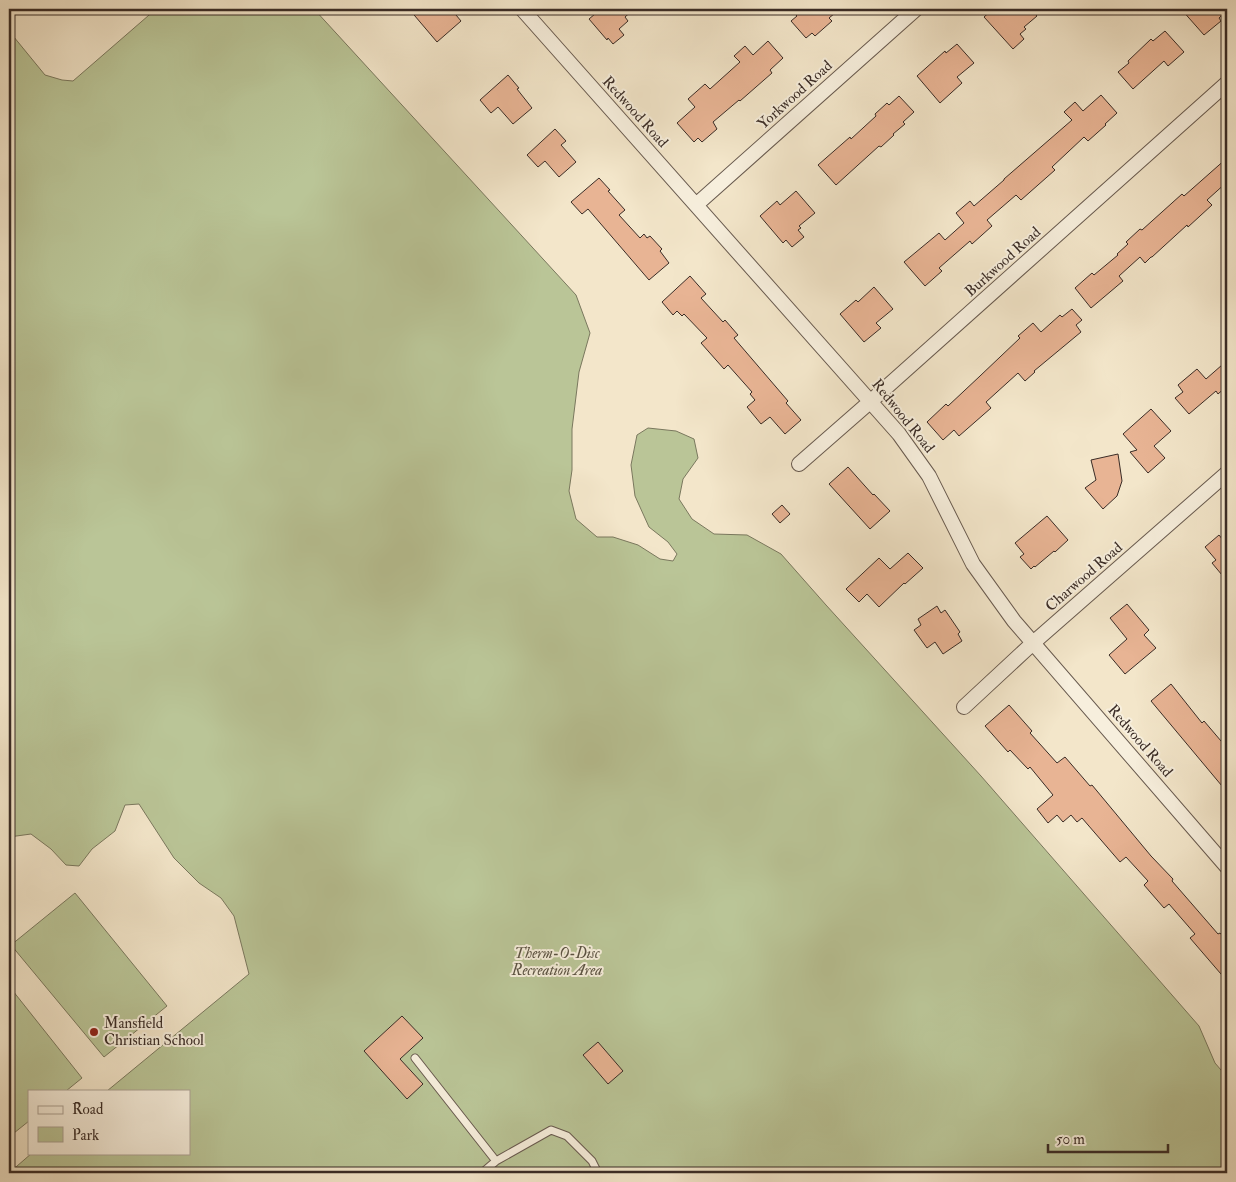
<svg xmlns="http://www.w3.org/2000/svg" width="1236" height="1182" viewBox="0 0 1236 1182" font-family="'IM FELL Double Pica',serif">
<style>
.green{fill:#bac597;stroke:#7a785e}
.building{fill:#e8b494;stroke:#3a2c26}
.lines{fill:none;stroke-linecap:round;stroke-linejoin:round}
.service-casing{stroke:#685a4f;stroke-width:9}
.minor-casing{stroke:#685a4f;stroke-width:16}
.service{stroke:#f7efdd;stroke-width:7}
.minor{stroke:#f7efdd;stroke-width:14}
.poi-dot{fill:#8f2418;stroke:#f7efdd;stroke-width:2}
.labels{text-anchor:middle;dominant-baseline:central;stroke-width:4;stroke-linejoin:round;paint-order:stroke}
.street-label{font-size:15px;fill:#3a2c26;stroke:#f7efdd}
.park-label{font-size:15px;font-style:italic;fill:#5a5242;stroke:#f7efdd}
.poi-label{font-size:15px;fill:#3a2c26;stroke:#f7efdd;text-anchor:start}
</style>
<rect width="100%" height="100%" fill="#f3e6ca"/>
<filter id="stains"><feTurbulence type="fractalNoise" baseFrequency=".004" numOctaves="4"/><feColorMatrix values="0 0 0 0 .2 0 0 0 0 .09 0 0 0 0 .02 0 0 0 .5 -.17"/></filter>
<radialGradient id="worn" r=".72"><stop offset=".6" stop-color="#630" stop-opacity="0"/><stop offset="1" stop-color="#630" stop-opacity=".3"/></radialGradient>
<path class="green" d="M 156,9 L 314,9 L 576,295 L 590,333 L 579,372 L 572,429 L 572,470 L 569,491 L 576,519 L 597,537 L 613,537 L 638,545 L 660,559 L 673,561 L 677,554 L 668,542 L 649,527 L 635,496 L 631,465 L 637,435 L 648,428 L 676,431 L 694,439 L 698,458 L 683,479 L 679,499 L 692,519 L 714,534 L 747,535 L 781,554 L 826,605 L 981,776 L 1199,1026 L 1215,1063 L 1227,1077 L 1227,1173 L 9,1173 L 32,1153 L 189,1153 L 189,1091 L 107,1091 L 249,974 L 234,916 L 221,898 L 199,883 L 174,858 L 139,804 L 125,805 L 115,831 L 92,849 L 79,866 L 66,865 L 51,849 L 31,834 L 9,837 L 9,31 L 45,75 L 62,80 L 73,81 Z
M 75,893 L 167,1006 L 104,1057 L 11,945 Z
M 9,986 L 82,1078 L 66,1091 L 29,1091 L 29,1121 L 9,1137 Z"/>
<path class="building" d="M 409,9 L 451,9 L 461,21 L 437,42 Z
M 601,9 L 634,9 L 625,17 L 628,21 L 619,29 L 624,35 L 613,44 L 608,38 L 607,40 L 589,19 Z
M 803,9 L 840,9 L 829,18 L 832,21 L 815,36 L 812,33 L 806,38 L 791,21 L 797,16 L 796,15 Z
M 993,9 L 1031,9 L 1037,16 L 1024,27 L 1026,29 L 1020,34 L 1024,39 L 1013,49 L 984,17 Z
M 1181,9 L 1227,9 L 1227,10 L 1219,18 L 1221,21 L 1204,35 Z
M 1165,31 L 1184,52 L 1168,66 L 1164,61 L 1133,89 L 1118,72 L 1129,63 L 1128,61 L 1151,39 L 1153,41 Z
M 768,41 L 783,58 L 770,70 L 772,73 L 740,101 L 739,100 L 713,122 L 717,129 L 702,142 L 698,138 L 694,142 L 677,123 L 695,107 L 688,99 L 705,84 L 710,89 L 740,62 L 734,56 L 745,46 L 753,55 Z
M 957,44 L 974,63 L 957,77 L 962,83 L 940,103 L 917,76 L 945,51 L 946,53 Z
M 508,75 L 519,88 L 517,89 L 532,108 L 513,124 L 498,107 L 491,113 L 480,100 Z
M 1101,95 L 1117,113 L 1105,124 L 1106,125 L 1088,141 L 1084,137 L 1052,167 L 1055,170 L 1021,200 L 1016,195 L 987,220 L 992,226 L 972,244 L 970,241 L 939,268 L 942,271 L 925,286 L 904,262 L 939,233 L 945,240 L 964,223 L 956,213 L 970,201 L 974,206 L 1004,180 L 1004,179 L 1072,120 L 1064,112 L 1075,102 L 1083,111 Z
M 899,96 L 914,112 L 903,122 L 905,124 L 893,134 L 894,135 L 881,147 L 879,146 L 836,185 L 818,165 L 850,137 L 851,139 L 876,116 L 875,114 L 887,103 L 889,105 Z
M 555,129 L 566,141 L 561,145 L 576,162 L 559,177 L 545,161 L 538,167 L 527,155 Z
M 1227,158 L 1227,182 L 1207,200 L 1212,205 L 1188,227 L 1187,225 L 1152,257 L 1151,257 L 1145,263 L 1140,257 L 1119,276 L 1123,281 L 1091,308 L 1075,288 L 1092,273 L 1094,275 L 1118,255 L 1117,254 L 1128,244 L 1126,242 L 1140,229 L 1142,230 L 1182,194 L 1184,196 Z
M 599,178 L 610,190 L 608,191 L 625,210 L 619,215 L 640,238 L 644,234 L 647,238 L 650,236 L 662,249 L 660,251 L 669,263 L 649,280 L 588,209 L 582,214 L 571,202 Z
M 796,191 L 815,213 L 799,226 L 801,228 L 798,230 L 804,237 L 792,247 L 786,240 L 783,243 L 760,216 L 777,201 L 780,205 Z
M 690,276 L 706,294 L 701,298 L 723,322 L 725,320 L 738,335 L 734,338 L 788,401 L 786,403 L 801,420 L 785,434 L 770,417 L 761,424 L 747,407 L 755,400 L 750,394 L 752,392 L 728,365 L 724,369 L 701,343 L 707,338 L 684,314 L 682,316 L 677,311 L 673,315 L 662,302 Z
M 874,287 L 893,309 L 876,323 L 881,328 L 864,342 L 840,314 L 856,300 L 858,302 Z
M 1072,309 L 1082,320 L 1076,325 L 1081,332 L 1034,371 L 1035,372 L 1025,381 L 1018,373 L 986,402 L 991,408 L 959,436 L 954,430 L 943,440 L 927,422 L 946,404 L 948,406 L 980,376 L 1020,338 L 1018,336 L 1033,323 L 1041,332 L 1060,315 L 1062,317 Z
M 1222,365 L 1227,371 L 1227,386 L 1218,394 L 1216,391 L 1189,414 L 1175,398 L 1183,392 L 1178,385 L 1197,369 L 1206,379 Z
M 1151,409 L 1171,431 L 1154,446 L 1165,458 L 1148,473 L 1130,452 L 1137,450 L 1123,434 Z
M 1118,454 L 1122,481 L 1117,496 L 1103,509 L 1085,488 L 1096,480 L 1091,460 Z
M 848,467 L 873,495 L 874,494 L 890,511 L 870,529 L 829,484 Z
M 782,505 L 790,514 L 780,523 L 772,514 Z
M 1047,516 L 1068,540 L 1055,552 L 1054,551 L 1035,567 L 1034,566 L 1031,569 L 1020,557 L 1024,554 L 1015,543 Z
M 1219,535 L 1227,545 L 1227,581 L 1212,563 L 1216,560 L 1205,547 Z
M 908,553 L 923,568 L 905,584 L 904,583 L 879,607 L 867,594 L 859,602 L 846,589 L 879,558 L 890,569 Z
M 1127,604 L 1149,630 L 1144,635 L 1156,648 L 1125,674 L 1109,655 L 1127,639 L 1110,618 Z
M 937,606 L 941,613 L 945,610 L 960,632 L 958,634 L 962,641 L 943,654 L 935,642 L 927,648 L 914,630 L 921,625 L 918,619 Z
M 1171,684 L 1202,723 L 1204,721 L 1227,748 L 1227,792 L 1151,701 Z
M 1009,705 L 1032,731 L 1030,733 L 1057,763 L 1065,757 L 1090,786 L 1092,785 L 1151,856 L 1173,879 L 1172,881 L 1218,934 L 1220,933 L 1227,941 L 1227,981 L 1190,938 L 1195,934 L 1169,904 L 1164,908 L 1144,885 L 1148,881 L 1126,857 L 1120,862 L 1082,818 L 1077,822 L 1071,815 L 1063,822 L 1057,815 L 1048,823 L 1037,809 L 1053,795 L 1030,767 L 1028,769 L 1010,750 L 1008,752 L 985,726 Z
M 402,1016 L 423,1038 L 400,1059 L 423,1084 L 407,1099 L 364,1051 Z
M 598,1042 L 623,1071 L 608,1084 L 583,1055 Z"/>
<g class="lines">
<g class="service-casing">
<path id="service" d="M 415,1058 L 496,1161 L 482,1173
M 496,1161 L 551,1130 L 567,1136 L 592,1161 L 598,1173"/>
</g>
<g class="minor-casing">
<path id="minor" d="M 522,9 L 899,434 L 929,476 L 973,564 L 1014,621 L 1227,867
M 696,205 L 916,9
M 799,464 L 871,401 L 1227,83
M 964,707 L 1033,643 L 1227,473"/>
</g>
<use href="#service" class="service"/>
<use href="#minor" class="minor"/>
</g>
<circle class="poi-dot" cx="94" cy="1032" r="5"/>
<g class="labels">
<g class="street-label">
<text transform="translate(795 95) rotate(-42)">Yorkwood Road</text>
<text transform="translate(635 112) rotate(48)">Redwood Road</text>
<text transform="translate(1003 262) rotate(-42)">Burkwood Road</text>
<text transform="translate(903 416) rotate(51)">Redwood Road</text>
<text transform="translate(1084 577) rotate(-41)">Charwood Road</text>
<text transform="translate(1140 741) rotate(49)">Redwood Road</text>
</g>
<g class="park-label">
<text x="557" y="953">Therm-O-Disc<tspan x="557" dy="17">Recreation Area</tspan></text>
</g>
<g class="poi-label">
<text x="104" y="1023">Mansfield<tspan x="104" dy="17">Christian School</tspan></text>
</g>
</g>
<rect width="1236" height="1182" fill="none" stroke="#f3e6ca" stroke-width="30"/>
<rect x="10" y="10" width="1216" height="1162" fill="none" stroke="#3a2c26" stroke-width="2.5"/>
<rect x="15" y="15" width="1206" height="1152" fill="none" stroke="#3a2c26"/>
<rect x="28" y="1090" width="162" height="65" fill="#f7efdd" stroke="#aba194"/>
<rect x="38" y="1106" width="25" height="8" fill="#f7efdd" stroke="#aba194"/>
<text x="72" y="1114" font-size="15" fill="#3a2c26">Road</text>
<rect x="38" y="1127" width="25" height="15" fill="#bac597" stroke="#aba194"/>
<text x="72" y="1140" font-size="15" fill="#3a2c26">Park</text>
<path d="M1048 1144v8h120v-8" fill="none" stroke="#3a2c26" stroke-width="2.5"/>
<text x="1056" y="1144" font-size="15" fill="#3a2c26" stroke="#f7efdd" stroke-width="4" paint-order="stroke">50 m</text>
<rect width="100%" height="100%" filter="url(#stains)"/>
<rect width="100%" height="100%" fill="url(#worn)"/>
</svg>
